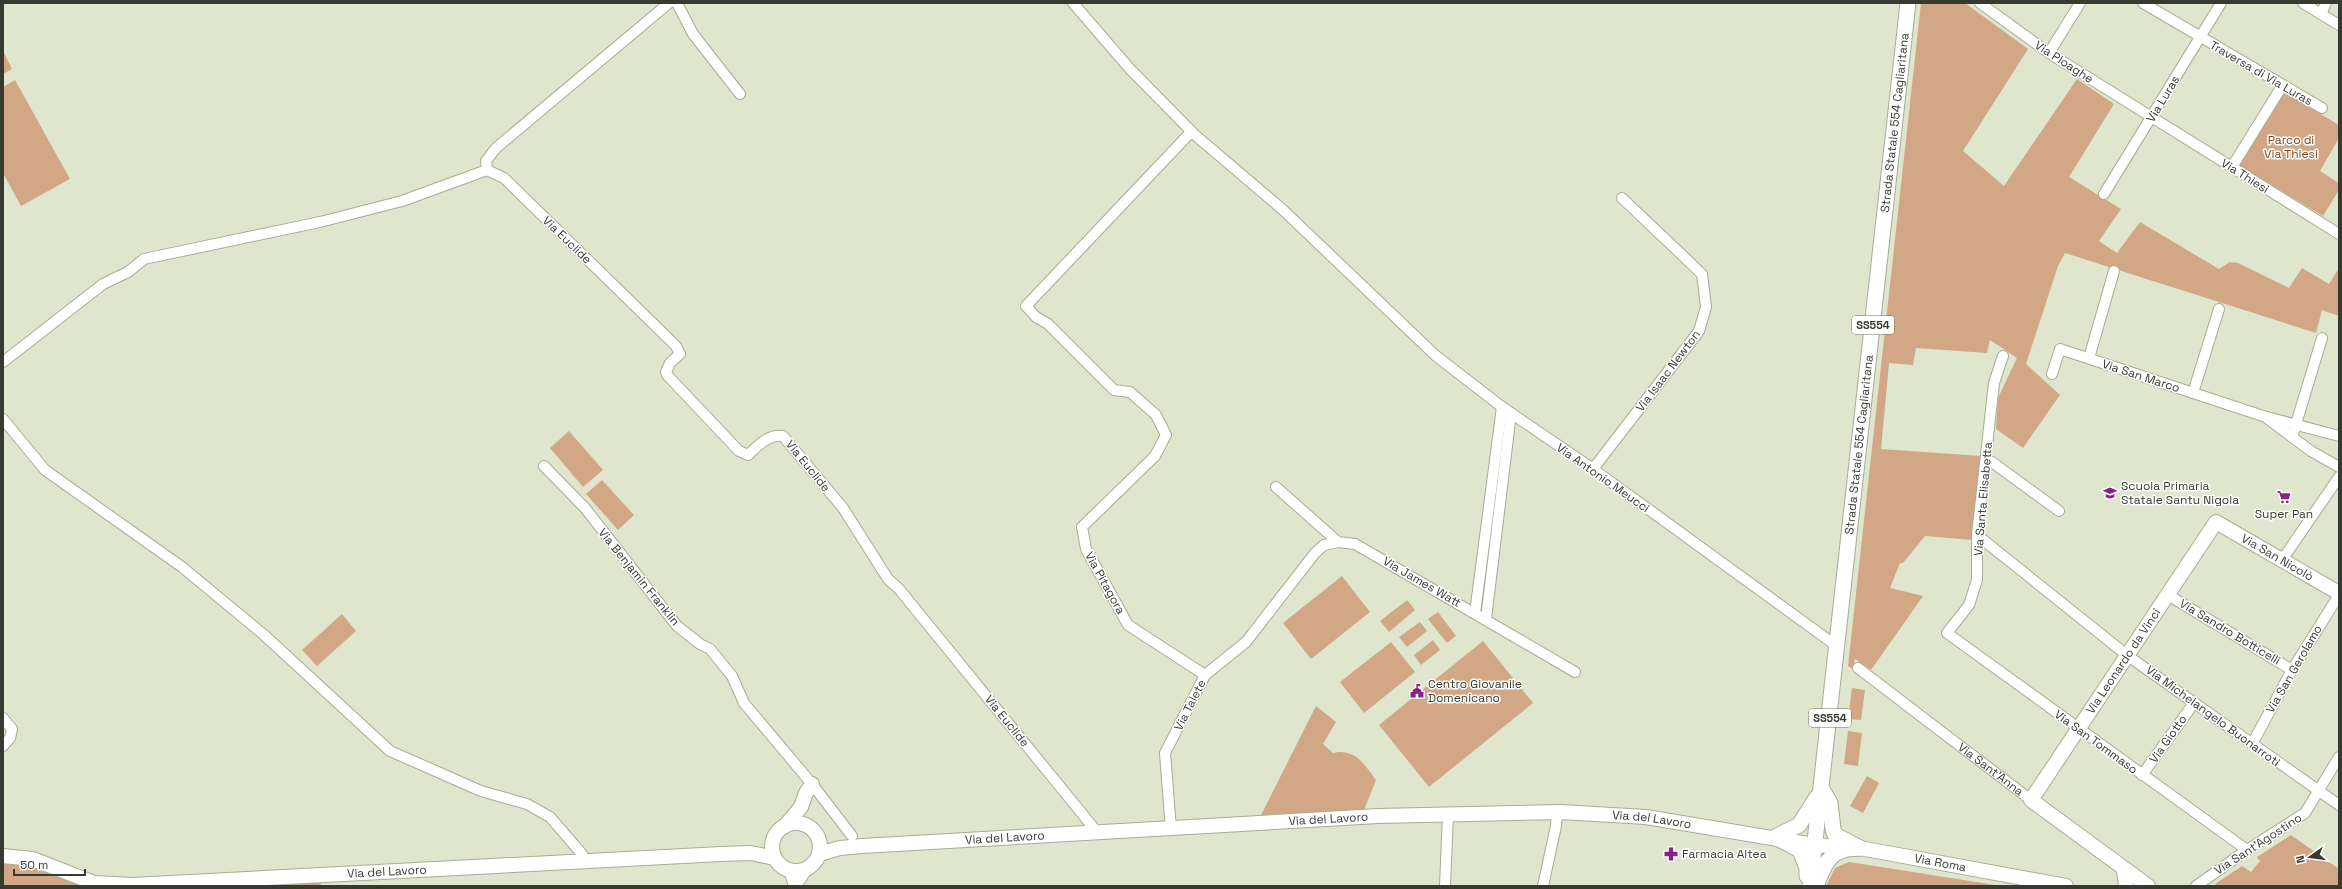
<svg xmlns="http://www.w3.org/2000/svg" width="2342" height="889" viewBox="0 0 2342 889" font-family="'Space Grotesk',sans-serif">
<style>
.green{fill:#d2a786}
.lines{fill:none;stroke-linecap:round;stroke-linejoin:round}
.street-casing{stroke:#a6ad94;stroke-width:12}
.secondary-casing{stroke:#a6ad94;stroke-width:16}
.primary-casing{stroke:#a6ad94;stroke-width:17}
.street{stroke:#fff;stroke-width:10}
.secondary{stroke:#fff;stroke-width:14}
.primary{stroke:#fff;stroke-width:15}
.labels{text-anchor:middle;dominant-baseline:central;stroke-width:3;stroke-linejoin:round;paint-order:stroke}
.shield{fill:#fff;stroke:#73756e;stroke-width:1}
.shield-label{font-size:11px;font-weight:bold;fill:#373a30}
.street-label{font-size:12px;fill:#373a30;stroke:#fff}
.park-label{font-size:12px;fill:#76461c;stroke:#fff}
.poi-label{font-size:12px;fill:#373a30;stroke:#fff;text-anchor:start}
</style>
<rect width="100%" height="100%" fill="#dfe6cd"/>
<path class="green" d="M 1921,3 L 1965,3 L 2028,49 L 1963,151 L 2004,186 L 2077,79 L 2114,104 L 2069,177 L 2121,209 L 2099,241 L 2117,253 L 2140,222 L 2219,269 L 2230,262 L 2238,263 L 2289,288 L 2302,268 L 2329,284 L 2339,268 L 2339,316 L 2322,310 L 2316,333 L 2065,253 L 2058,266 L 2026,364 L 2060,395 L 2023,448 L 1996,429 L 1998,398 L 2017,358 L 1990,340 L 1987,353 L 1916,348 L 1913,365 L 1889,363 L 1881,449 L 1981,456 L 1973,540 L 1925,536 L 1903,563 L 1900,563 L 1890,588 L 1923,596 L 1871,670 L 1855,659 L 1853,669 L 1848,666 Z
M 3,51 L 12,69 L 3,74 Z
M 15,80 L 70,179 L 21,206 L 3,173 L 3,87 Z
M 2282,91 L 2339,125 L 2339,138 L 2320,171 L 2339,183 L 2339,190 L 2323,216 L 2238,165 Z
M 569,431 L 603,470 L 583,487 L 550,448 Z
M 602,480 L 634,515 L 618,530 L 586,494 Z
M 1342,576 L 1370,612 L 1311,659 L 1283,623 Z
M 1407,600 L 1415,610 L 1389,632 L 1380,621 Z
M 1438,612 L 1456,636 L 1447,643 L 1428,619 Z
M 342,614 L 356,631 L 317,666 L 302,650 Z
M 1420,622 L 1427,631 L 1407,647 L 1399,637 Z
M 1433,640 L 1440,650 L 1421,665 L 1414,655 Z
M 1483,641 L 1533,703 L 1429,787 L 1379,725 Z
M 1391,642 L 1415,672 L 1364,713 L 1340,682 Z
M 1852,688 L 1865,690 L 1861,720 L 1848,719 Z
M 1316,706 L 1336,722 L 1323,744 L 1333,753 C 1355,748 1364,764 1376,780 L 1364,810 L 1261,815 Z
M 1848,731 L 1862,733 L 1858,766 L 1844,764 Z
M 1867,776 L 1879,783 L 1863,813 L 1850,806 Z
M 2291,835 L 2339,869 L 2339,886 L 2217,886 L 2215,884 L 2242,866 L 2251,872 L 2260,861 L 2257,857 Z
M 1849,862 L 2002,886 L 1826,886 L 1835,868 Z
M 3,863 L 28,865 L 81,886 L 3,886 Z
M 322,881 L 320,886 L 246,886 Z"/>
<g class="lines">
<g class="street-casing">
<g id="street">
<path d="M 677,3 L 693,34 L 740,94"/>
<path d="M 1073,3 L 1130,69 L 1195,135 L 1282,209 L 1435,355 L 1502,407 L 1593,469 L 1838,647"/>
<path d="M 1980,3 L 2049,53 L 2339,234"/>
<path d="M 2143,3 L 2322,108"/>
<path d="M 2303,3 L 2339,25"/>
<path d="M 2321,14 L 2326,3"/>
<path d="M 2049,53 L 2080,3"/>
<path d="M 1191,132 L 1026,306 L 1036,317 L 1048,324 L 1114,390 L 1130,392 L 1156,415 L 1166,435 L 1155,456 L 1082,527 L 1086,549 L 1128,625 L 1205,675"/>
<path d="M 2232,167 L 2282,86"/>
<path d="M 487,170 L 504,178 L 676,346 L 680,354 L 670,363 L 666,372 L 668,376 L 739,451 L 748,455 C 759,445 768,434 783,436 L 843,508 L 888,579 L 899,589 L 1097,832"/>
<path d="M 487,170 L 486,161 L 496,148 L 669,3"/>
<path d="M 2104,194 L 2221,3"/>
<path d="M 2003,356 L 1994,383 L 1977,535 L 1977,580 L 1969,605 L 1947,633 L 2247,850"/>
<path d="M 2089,358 L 2114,271"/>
<path d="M 3,362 L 103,284 L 128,272 L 144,259 L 320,222 L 402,201 L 487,170"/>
<path d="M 2052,374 L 2060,349 L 2263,416 L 2339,436"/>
<path d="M 2193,393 L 2219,309"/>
<path d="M 3,419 L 45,470 L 182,567 L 263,634 L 390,751 L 481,791 L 527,804 L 550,817 L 582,854 L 583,862"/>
<path d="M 2268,419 L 2311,451 L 2339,467"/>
<path d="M 2292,437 L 2322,338"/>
<path d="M 1986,461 L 1992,462 L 2059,511"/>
<path d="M 544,466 L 585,508 L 677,626 L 700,644 L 710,649 L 732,676 L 744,703 L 812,784 L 852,836"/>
<path d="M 1593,469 L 1699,331 L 1706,307 L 1702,274 L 1622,198"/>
<path d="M 1276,487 L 1338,542 L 1355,544 L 1575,672"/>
<path d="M 1977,535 L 2128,656 L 2339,805"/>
<path d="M 2282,560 L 2339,477"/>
<path d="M 2168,595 L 2292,670"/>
<path d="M 1475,613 L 1502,407"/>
<path d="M 1486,619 L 1511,413"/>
<path id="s1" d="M 1858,668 L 2031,800"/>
<path d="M 3,718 L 12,729 L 10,738 L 3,746"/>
<path d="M 2252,744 L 2292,670 L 2339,595"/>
<path d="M 2142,775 L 2194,703"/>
<path d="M 1171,829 L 1165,753 L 1205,675 L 1246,642 L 1315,553 L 1324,545 L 1338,542"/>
<path d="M 789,870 L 794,886"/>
<path d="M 796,886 L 808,868"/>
<path d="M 1445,886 L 1448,814"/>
<path d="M 1543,886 L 1556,826 L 1557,812"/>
<path d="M 2196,886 L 2247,850 L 2305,813 L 2339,757"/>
</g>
</g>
<g class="secondary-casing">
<g id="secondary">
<circle cx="796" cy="847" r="24"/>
<path d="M 785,826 L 801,807 L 806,793 L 812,784"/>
<path id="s2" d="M 819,854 L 840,848 L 862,846 L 1378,816 L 1561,812 L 1646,817 L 1814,845 L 1860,848 L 2066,886"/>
<path id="s3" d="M 3,856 L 33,859 L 94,883 L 133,885 L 721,854 L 751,853 L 775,858"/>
<path d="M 2124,870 L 2126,886"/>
<path id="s4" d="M 2148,886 L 2031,800 L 2216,522 L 2339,593"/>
</g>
</g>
<g class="primary-casing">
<g id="primary">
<path d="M 1822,789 L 1830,803 L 1833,829 L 1835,835 L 1860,848"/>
<path d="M 1775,837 L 1799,825 L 1817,797"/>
<path d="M 1775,837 L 1800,850 L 1807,868 L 1807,876"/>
<path id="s5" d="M 1810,886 L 1908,3"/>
<path d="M 1816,886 C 1822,870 1828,852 1847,849 C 1852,848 1856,849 1860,848"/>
</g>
</g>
<use href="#street" class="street"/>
<use href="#secondary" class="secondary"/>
<use href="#primary" class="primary"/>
</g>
<defs>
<g id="school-bare" transform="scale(1.08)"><path d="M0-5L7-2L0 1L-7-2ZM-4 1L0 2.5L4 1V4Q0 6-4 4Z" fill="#882188" stroke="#fff" stroke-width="2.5" paint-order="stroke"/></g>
<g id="supermarket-bare" transform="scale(1.08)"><path d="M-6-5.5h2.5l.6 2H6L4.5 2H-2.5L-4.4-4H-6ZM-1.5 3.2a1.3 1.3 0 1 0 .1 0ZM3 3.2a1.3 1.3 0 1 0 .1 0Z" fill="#882188" stroke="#fff" stroke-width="2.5" paint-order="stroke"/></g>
<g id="civic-bare" transform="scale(1.08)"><path d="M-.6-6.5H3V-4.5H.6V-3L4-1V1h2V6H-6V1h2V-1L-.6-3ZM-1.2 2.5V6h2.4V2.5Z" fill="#882188" stroke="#fff" stroke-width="2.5" paint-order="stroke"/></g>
<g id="pharmacy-bare" transform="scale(1.08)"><path d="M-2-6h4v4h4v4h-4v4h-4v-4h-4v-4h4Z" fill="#882188" stroke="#fff" stroke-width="2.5" paint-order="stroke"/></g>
</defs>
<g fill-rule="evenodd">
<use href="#school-bare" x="2110" y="493"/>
<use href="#supermarket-bare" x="2284" y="497"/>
<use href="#civic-bare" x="1417" y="691"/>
<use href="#pharmacy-bare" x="1671" y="854"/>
</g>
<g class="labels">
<g class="shield">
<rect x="1852" y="316" width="42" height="18" rx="3"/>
<rect x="1809" y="709" width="42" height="18" rx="3"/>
</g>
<g class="shield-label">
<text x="1873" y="325">SS554</text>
<text x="1830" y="718">SS554</text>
</g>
<g class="street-label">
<text transform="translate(2064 62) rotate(33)">Via Ploaghe</text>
<text transform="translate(2261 73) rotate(30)">Traversa di Via Luras</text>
<text transform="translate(2163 99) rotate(-59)">Via Luras</text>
<text stroke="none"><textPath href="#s5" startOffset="768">Strada Statale 554 Cagliaritana</textPath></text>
<text transform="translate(2245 176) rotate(32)">Via Thiesi</text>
<text transform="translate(567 240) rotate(44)">Via Euclide</text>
<text transform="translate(1668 371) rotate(-53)">Via Isaac Newton</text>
<text transform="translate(2141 376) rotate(18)">Via San Marco</text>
<text stroke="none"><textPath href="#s5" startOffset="444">Strada Statale 554 Cagliaritana</textPath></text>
<text transform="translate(808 466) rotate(51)">Via Euclide</text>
<text transform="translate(1603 478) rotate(35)">Via Antonio Meucci</text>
<text transform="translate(1983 499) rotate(-85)">Via Santa Elisabetta</text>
<text stroke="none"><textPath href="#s4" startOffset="550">Via San Nicolò</textPath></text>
<text transform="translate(639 577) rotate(51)">Via Benjamin Franklin</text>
<text transform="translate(1422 582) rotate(30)">Via James Watt</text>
<text transform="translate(1105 583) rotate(61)">Via Pitagora</text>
<text transform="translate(2230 632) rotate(31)">Via Sandro Botticelli</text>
<text stroke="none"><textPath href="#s4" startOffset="312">Via Leonardo da Vinci</textPath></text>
<text transform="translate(2294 669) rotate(-60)">Via San Gerolamo</text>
<text transform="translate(1190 705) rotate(-63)">Via Talete</text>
<text transform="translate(2213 716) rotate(36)">Via Michelangelo Buonarroti</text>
<text transform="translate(1007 721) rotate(51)">Via Euclide</text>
<text transform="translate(2168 739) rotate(-55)">Via Giotto</text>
<text transform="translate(2096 742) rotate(36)">Via San Tommaso</text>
<text stroke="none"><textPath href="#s1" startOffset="167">Via Sant'Anna</textPath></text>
<text stroke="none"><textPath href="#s2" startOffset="511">Via del Lavoro</textPath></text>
<text stroke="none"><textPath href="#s2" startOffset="835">Via del Lavoro</textPath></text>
<text stroke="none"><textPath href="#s2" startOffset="187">Via del Lavoro</textPath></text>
<text transform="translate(2258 844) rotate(-33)">Via Sant'Agostino</text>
<text stroke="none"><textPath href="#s2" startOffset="1127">Via Roma</textPath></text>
<text stroke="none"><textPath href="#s3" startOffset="389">Via del Lavoro</textPath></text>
</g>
<g class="park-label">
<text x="2291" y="140">Parco di<tspan x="2291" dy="14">Via Thiesi</tspan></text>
</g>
<g class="poi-label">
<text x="2121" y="486">Scuola Primaria<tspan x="2121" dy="14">Statale Santu Nigola</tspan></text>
<text x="2284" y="514" text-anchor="middle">Super Pan</text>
<text x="1428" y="684">Centro Giovanile<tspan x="1428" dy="14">Domenicano</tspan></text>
<text x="1682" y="854">Farmacia Altea</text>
</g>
</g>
<rect width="2342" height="889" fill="none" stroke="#373a30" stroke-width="8"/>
<g transform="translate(2310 857) rotate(256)" stroke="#ffffff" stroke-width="3" paint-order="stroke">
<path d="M0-3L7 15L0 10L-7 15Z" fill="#373a30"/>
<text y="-6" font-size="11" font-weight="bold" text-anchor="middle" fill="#373a30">N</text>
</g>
<path d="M14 869v6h71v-6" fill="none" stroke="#373a30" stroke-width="2"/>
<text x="20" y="869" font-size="12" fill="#373a30" stroke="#ffffff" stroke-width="3" paint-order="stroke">50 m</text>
</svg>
